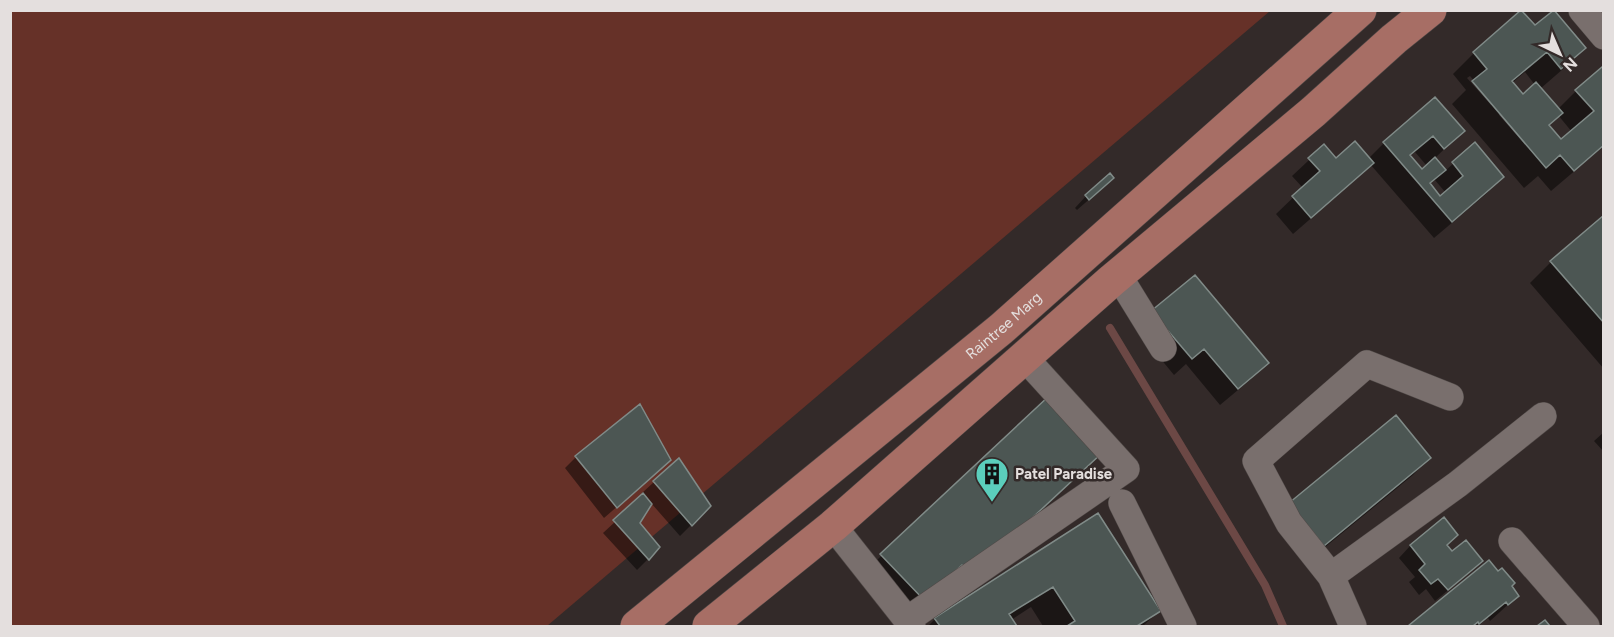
<svg xmlns="http://www.w3.org/2000/svg" width="1614" height="637" viewBox="0 0 1614 637" font-family="Figtree,sans-serif">
<style>
.green{fill:#663128}
.shadow{fill:#0007;fill-rule:evenodd}
.lines{fill:none;stroke-linecap:round;stroke-linejoin:round}
.stream{stroke:#6c4845;stroke-width:8}
.building{fill:#4c5653;stroke:#808b88;stroke-width:1.5}
.minor-casing{stroke:#4f4846;stroke-width:28}
.major-casing{stroke:#4f4846;stroke-width:34}
.minor{stroke:#796f6d;stroke-width:27}
.major{stroke:#a76e65;stroke-width:33}
.labels{text-anchor:middle;dominant-baseline:central;stroke-width:5;stroke-linejoin:round;paint-order:stroke}
.street-label{font-size:15px;fill:#e4dfde;stroke:#332a29}
.poi-label{font-size:15px;font-weight:bold;fill:#e4dfde;stroke:#332a29;text-anchor:start}
</style>
<rect width="100%" height="100%" fill="#332a29"/>
<path class="green" d="M 10,11 L 1270,11 L 547,626 L 11,626 Z"/>
<path class="shadow" d="M 1535,28 L 1584,48 L 1563,69 L 1540,89 L 1558,109 L 1576,91 L 1604,71 L 1604,146 L 1551,191 L 1538,176 L 1524,188 L 1452,104 L 1466,90 L 1453,74 L 1474,53 ZM 1525,72 L 1535,85 L 1523,96 L 1512,83 ZM 1470,76 L 1493,103 L 1491,105 L 1467,78 ZM 1502,113 L 1530,146 L 1528,148 L 1499,115 ZM 1558,115 L 1572,132 L 1561,141 L 1548,126 Z
M 1435,99 L 1463,131 L 1434,159 L 1445,171 L 1475,144 L 1502,177 L 1486,194 L 1434,238 L 1370,164 L 1355,180 L 1293,234 L 1276,214 L 1303,188 L 1292,176 L 1324,146 L 1336,160 L 1368,159 L 1384,143 ZM 1415,152 L 1427,166 L 1421,171 L 1409,156 ZM 1434,179 L 1446,193 L 1440,198 L 1429,184 Z
M 1101,189 L 1077,210 L 1075,208 L 1086,196 Z
M 1604,217 L 1604,369 L 1530,283 L 1551,262 Z
M 1152,312 L 1266,363 L 1250,380 L 1220,405 L 1186,364 L 1174,375 L 1136,329 Z
M 1050,397 L 949,595 L 902,621 L 860,576 Z
M 1396,417 L 1429,458 L 1413,475 L 1307,562 Z
M 1604,432 L 1604,452 L 1594,441 Z
M 576,457 L 657,472 L 604,518 L 565,468 Z
M 654,482 L 691,525 L 680,536 L 651,503 L 638,524 L 648,559 L 637,570 L 603,533 L 644,495 L 642,493 Z
M 1098,515 L 1159,611 L 1143,626 L 1043,626 L 1031,607 L 1011,620 L 1015,626 L 928,626 L 935,619 Z
M 1444,519 L 1446,545 L 1452,553 L 1481,561 L 1470,572 L 1435,601 L 1426,589 L 1419,595 L 1409,582 L 1415,577 L 1399,558 L 1410,546 Z
M 1488,562 L 1517,596 L 1500,612 L 1490,621 L 1488,618 L 1478,626 L 1410,626 Z"/>
<g class="lines">
<path class="stream" d="M 1110,328 L 1265,585 L 1283,626"/>
</g>
<path class="building" d="M 1521,10 L 1535,25 L 1554,10 L 1586,48 L 1561,69 L 1547,52 L 1512,81 L 1523,94 L 1536,82 L 1563,113 L 1549,125 L 1561,139 L 1594,111 L 1575,90 L 1602,67 L 1604,69 L 1604,145 L 1574,171 L 1560,155 L 1546,168 L 1472,81 L 1487,69 L 1473,52 Z
M 1435,97 L 1465,131 L 1444,149 L 1433,136 L 1410,155 L 1422,169 L 1435,157 L 1446,170 L 1430,183 L 1440,196 L 1463,176 L 1452,162 L 1475,142 L 1504,177 L 1452,222 L 1383,142 Z
M 1355,141 L 1374,163 L 1311,218 L 1292,196 L 1320,171 L 1308,158 L 1324,144 L 1336,158 Z
M 1110,173 L 1114,178 L 1089,200 L 1085,195 Z
M 1604,215 L 1604,323 L 1550,261 Z
M 1195,275 L 1269,363 L 1238,389 L 1204,349 L 1192,359 L 1151,311 Z
M 1050,395 L 1103,452 L 971,575 L 962,565 L 924,600 L 880,554 Z
M 640,404 L 671,460 L 617,508 L 575,456 Z
M 1396,415 L 1431,458 L 1324,546 L 1289,503 Z
M 679,458 L 711,506 L 692,526 L 653,481 Z
M 643,493 L 652,504 L 640,523 L 660,547 L 649,560 L 613,520 Z
M 1098,513 L 1161,611 L 1137,626 L 1067,626 L 1075,621 L 1053,587 L 1009,614 L 1017,626 L 940,626 L 934,618 Z
M 1444,517 L 1458,535 L 1447,545 L 1452,551 L 1466,540 L 1483,561 L 1448,590 L 1438,579 L 1431,584 L 1419,570 L 1425,564 L 1410,545 Z
M 1489,560 L 1498,571 L 1502,568 L 1515,583 L 1512,586 L 1519,596 L 1508,605 L 1506,602 L 1479,624 L 1478,622 L 1473,626 L 1408,626 Z
M 1545,620 L 1550,626 L 1537,626 Z"/>
<g class="lines">
<g class="minor-casing">
<path id="minor" d="M 1582,10 L 1604,36
M 1118,275 L 1163,348
M 1122,503 L 1183,626
M 833,526 L 912,626
M 1512,541 L 1586,626
M 1331,576 L 1458,484 L 1543,416
M 907,620 L 1126,469 L 1024,357
M 1353,626 L 1331,576 L 1289,523 L 1256,461 L 1367,364 L 1450,397"/>
</g>
<g class="major-casing">
<g id="major">
<path id="s1" d="M 637,626 L 1001,329 L 1360,10"/>
<path d="M 709,626 L 833,526 L 1111,281 L 1313,112 L 1394,39 L 1430,10"/>
</g>
</g>
<use href="#minor" class="minor"/>
<use href="#major" class="major"/>
</g>
<defs>
<g id="building-pin" transform="scale(1.725)"><path d="M0 17L-7.5 6A9.5 9.5 0 1 1 7.5 6Z" fill="#5bcebc" stroke="#332a29"/><path d="M-4-6H4V6H1V3H-1V6H-4ZM-2.5-4.3h1.7v1.8h-1.7ZM.8-4.3h1.7v1.8H.8ZM-2.5-1h1.7V.8h-1.7ZM.8-1h1.7V.8H.8Z" fill="#111"/></g>
</defs>
<g fill-rule="evenodd">
<use href="#building-pin" x="992" y="474"/>
</g>
<g class="labels">
<g class="street-label">
<text stroke="none"><textPath href="#s1" startOffset="474">Raintree Marg</textPath></text>
</g>
<g class="poi-label">
<text x="1015" y="474">Patel Paradise</text>
</g>
</g>
<rect width="1614" height="637" fill="none" stroke="#e4dfde" stroke-width="24"/>
<g transform="translate(1560 54) rotate(136)" stroke="#332a29" stroke-width="4.5" paint-order="stroke">
<path d="M0-4.5L10 22L0 15L-10 22Z" fill="#e4dfde"/>
<text y="-9" font-size="16" font-weight="bold" text-anchor="middle" fill="#e4dfde">N</text>
</g>
</svg>
